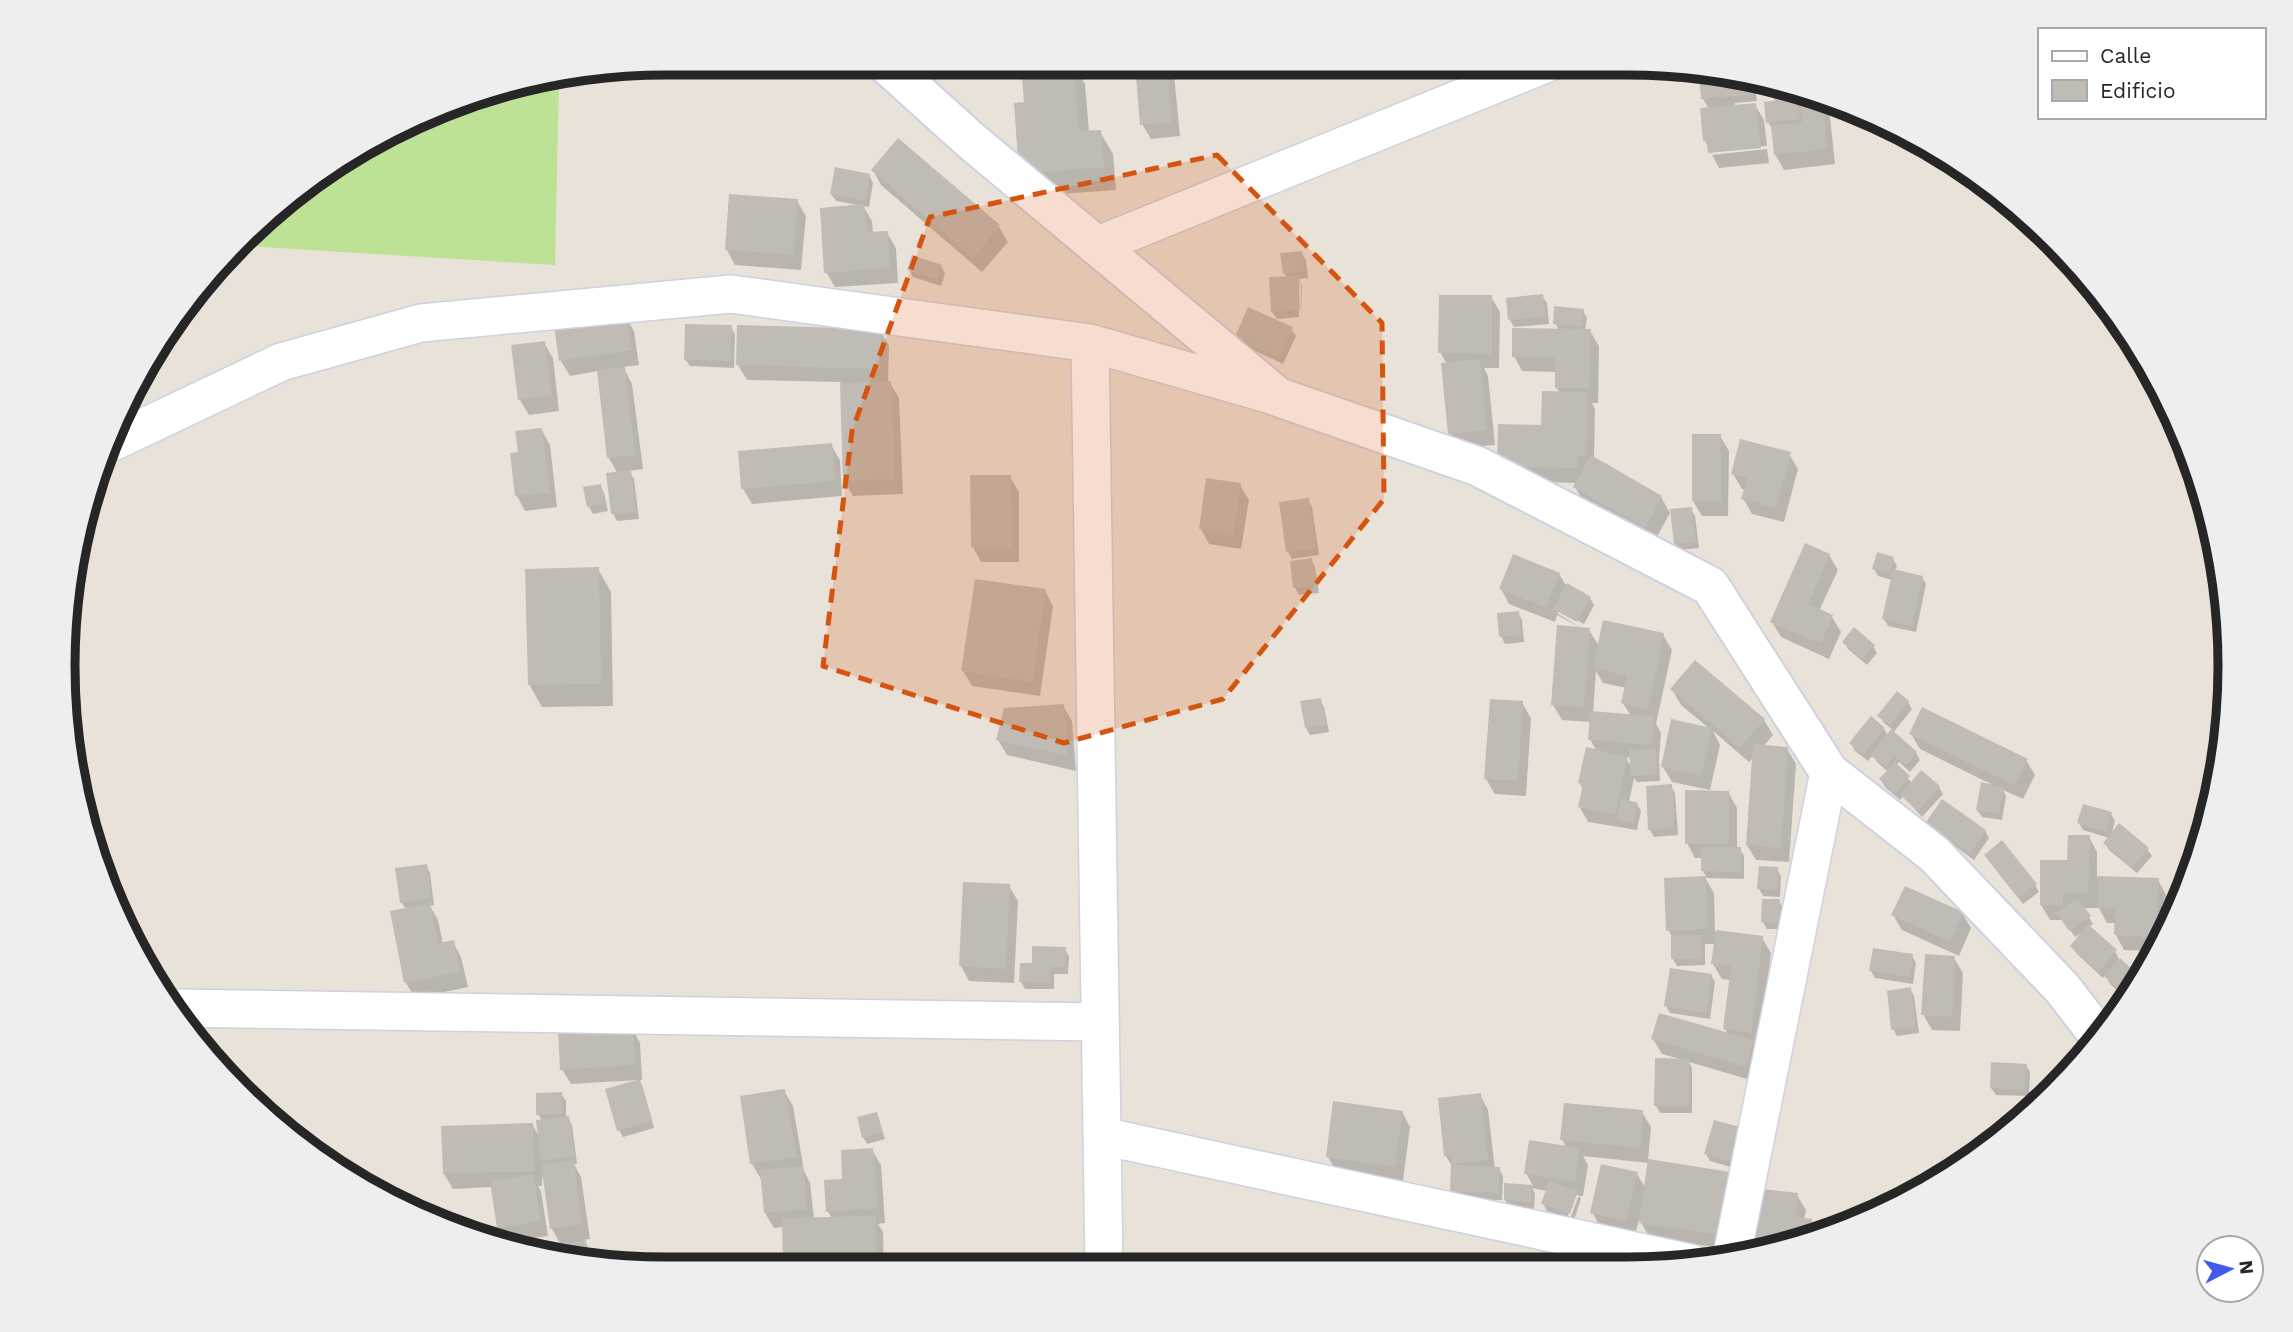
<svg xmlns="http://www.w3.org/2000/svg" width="2293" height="1332" viewBox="0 0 2293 1332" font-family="'Work Sans',sans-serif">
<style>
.pitch{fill:#bee295}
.shadow{fill:#0003;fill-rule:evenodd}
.building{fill:#c0bcb5}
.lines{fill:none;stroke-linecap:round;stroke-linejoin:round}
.street-casing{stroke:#ced1df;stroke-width:40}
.secondary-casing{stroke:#ced1df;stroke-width:42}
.street{stroke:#fff;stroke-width:37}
.secondary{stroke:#fff;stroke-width:38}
.marked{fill:#d5540f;fill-opacity:0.2;stroke:#d5540f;stroke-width:5;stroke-dasharray:14 9;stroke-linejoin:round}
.rim{fill:none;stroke:#262626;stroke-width:9}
</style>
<rect width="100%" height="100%" fill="#e8e2d9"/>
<path class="pitch" d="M 559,81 L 555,265 L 244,246 L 299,187 L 473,95 Z"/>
<path class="shadow" d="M 1049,64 L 1073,64 L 1085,84 L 1089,132 L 1100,132 L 1113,154 L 1116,190 L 1034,196 L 1023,66 Z
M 1136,64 L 1173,64 L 1180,136 L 1151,139 L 1142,124 Z
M 1696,70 L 1754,82 L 1757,101 L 1735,103 L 1735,106 L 1755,105 L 1764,120 L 1767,146 L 1712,151 L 1712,155 L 1767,149 L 1769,163 L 1719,168 L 1705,141 L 1709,109 L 1703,99 L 1701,78 Z
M 1772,85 L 1803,91 L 1804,104 L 1811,103 L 1808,92 L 1820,95 L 1832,101 L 1832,104 L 1823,105 L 1830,117 L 1835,164 L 1784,170 L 1775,154 L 1772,129 L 1768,122 L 1776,102 L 1772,96 Z
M 898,141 L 999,227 L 1008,242 L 982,272 L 881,185 L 873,170 Z
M 869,175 L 873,183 L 869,207 L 863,206 L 872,221 L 873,234 L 887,233 L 896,248 L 898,283 L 835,287 L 826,272 L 858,205 L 836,201 L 831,194 Z
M 797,201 L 806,216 L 801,270 L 735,265 L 727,250 Z
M 1302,253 L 1306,260 L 1308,278 L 1299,279 L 1300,283 L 1297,283 L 1299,317 L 1277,319 L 1272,312 L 1287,278 L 1285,274 Z
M 941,266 L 945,274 L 941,286 L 913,277 L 909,270 Z
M 1301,283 L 1302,285 L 1302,317 Z
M 1542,296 L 1547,303 L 1549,324 L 1514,327 L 1510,320 Z
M 1491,297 L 1500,312 L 1499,368 L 1484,368 L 1488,376 L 1495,445 L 1459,448 L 1450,433 L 1447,364 L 1440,352 Z
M 1583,311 L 1587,318 L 1585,331 L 1590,331 L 1599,346 L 1598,403 L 1592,403 L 1595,409 L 1594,459 L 1661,497 L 1670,513 L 1654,542 L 1584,502 L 1575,487 L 1577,483 L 1507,481 L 1542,427 L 1560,393 L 1556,387 L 1557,372 L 1522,371 L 1514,356 L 1559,330 L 1555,323 Z
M 625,316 L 634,331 L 639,365 L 623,367 L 632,384 L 643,469 L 629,471 L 634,479 L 639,519 L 617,521 L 613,514 L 618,474 L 609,458 L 598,371 L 570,376 L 561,361 Z
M 731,327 L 735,334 L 734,368 L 690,366 L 685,359 Z
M 1291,329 L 1296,336 L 1283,364 L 1241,344 L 1236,337 Z
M 880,330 L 889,346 L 888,383 L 890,383 L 899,398 L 903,494 L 853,496 L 843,479 L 841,382 L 747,380 L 738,365 Z
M 544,343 L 553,358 L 559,411 L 529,415 L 520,400 L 513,347 Z
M 541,429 L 550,445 L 557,507 L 525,511 L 517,496 L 520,454 Z
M 1720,436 L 1729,451 L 1728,516 L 1702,516 L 1693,501 Z
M 831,445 L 840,460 L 842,496 L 752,504 L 743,489 Z
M 1789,454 L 1798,469 L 1784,522 L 1752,514 L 1743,498 L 1746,490 L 1742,489 L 1733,474 Z
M 1010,477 L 1019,492 L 1019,562 L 981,562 L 973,547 Z
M 1240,485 L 1249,500 L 1241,549 L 1209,544 L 1201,529 Z
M 600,486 L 604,493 L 608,511 L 593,514 L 589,507 Z
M 1308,500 L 1312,507 L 1319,555 L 1292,559 L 1288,552 Z
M 1691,509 L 1695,516 L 1699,548 L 1679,550 L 1675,543 Z
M 1829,555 L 1838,570 L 1819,611 L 1832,617 L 1841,632 L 1829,659 L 1781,637 L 1772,622 Z
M 1893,559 L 1897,566 L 1895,571 L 1922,577 L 1926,584 L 1916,632 L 1888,626 L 1884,619 L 1892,580 L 1878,576 L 1874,569 Z
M 1311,560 L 1315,567 L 1319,593 L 1299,595 L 1295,588 Z
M 598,569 L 611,592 L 613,706 L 542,707 L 529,684 Z
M 1559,574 L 1567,587 L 1590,598 L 1594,605 L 1584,624 L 1560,611 L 1557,613 L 1581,628 L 1557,615 L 1555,622 L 1509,604 L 1501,589 Z
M 1045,591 L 1053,606 L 1040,696 L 972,686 L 963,671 Z
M 1518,613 L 1522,620 L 1524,642 L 1505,644 L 1501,636 Z
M 1589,630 L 1599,646 L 1663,635 L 1672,650 L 1656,724 L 1661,733 L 1659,759 L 1660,781 L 1637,782 L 1634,778 L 1629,802 L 1637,804 L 1641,811 L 1637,830 L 1588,822 L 1579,806 L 1583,790 L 1580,783 L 1597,752 L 1590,739 L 1591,722 L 1562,720 L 1553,705 ZM 1596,671 L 1603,683 L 1626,688 L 1623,703 L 1631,716 L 1593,713 ZM 1625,757 L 1631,757 L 1632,768 Z
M 1844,642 L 1873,646 L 1877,653 L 1867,665 L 1848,649 Z
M 1695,662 L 1764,720 L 1773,735 L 1763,747 L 1787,749 L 1796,764 L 1789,862 L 1756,860 L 1747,845 L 1754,757 L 1749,762 L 1713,731 L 1720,745 L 1710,790 L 1672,782 L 1663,767 L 1710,729 L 1681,705 L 1672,689 Z
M 1320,700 L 1324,707 L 1329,732 L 1310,735 L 1306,728 Z
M 1908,702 L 1912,709 L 1893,733 L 1916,753 L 1920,760 L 1910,772 L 1899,762 L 1896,766 L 1912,783 L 1939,787 L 1943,794 L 1922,817 L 1903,796 L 1900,800 L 1885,787 L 1881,780 L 1888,772 L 1877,762 L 1873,755 L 1868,761 L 1855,751 L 1851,743 L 1884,729 L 1888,736 L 1893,730 L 1884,723 L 1880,716 Z
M 1522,703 L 1531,718 L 1526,796 L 1495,794 L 1486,779 Z
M 1063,706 L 1072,721 L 1076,771 L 1007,755 L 998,740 Z
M 1911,734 L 2026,760 L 2035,775 L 2023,799 L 2003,790 L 2006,796 L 2002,820 L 1982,817 L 1977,810 L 1995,786 L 1920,749 Z
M 1671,786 L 1675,793 L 1678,835 L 1654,837 L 1650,830 Z
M 1728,792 L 1737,808 L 1737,849 L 1740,849 L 1744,856 L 1744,879 L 1707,878 L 1703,871 L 1703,858 L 1695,858 L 1687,843 Z
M 2111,814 L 2115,821 L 2111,836 L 2147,849 L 2152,856 L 2137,873 L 2109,850 L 2105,843 L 2109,838 L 2083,830 L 2079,823 Z
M 1928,822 L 1985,831 L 1989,838 L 1974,860 L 1932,829 Z
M 2089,837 L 2097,852 L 2097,877 L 2158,880 L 2166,895 L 2165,933 L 2155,951 L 2124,950 L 2116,935 L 2116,923 L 2107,923 L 2099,908 L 2083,908 L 2093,924 L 2089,927 L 2115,951 L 2119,959 L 2140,979 L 2128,1001 L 2110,984 L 2105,975 L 2103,978 L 2076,953 L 2072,946 L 2083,931 L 2075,937 L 2063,920 L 2050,920 L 2041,905 L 2069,862 Z
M 1990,862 L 2035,885 L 2039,892 L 2023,904 Z
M 426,866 L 430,873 L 434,905 L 430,906 L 438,920 L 443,944 L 453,942 L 461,957 L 468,987 L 415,998 L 406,983 L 392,912 L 406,909 L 401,902 Z
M 1777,869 L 1781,876 L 1780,897 L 1763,896 L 1759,889 Z
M 1705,878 L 1714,893 L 1715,932 L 1762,938 L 1771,953 L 1754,1081 L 1689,1062 L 1692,1068 L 1692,1113 L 1660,1113 L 1656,1106 L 1680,1059 L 1662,1054 L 1653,1039 L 1729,1035 L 1725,1029 L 1731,980 L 1722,979 L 1713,964 L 1716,944 L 1705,944 L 1705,965 L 1677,966 L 1673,959 L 1673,938 L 1668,930 Z
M 1009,886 L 1018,901 L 1014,983 L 969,981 L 961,966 Z
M 1779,901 L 1783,908 L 1783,929 L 1767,929 L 1763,922 Z
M 1962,913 L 1971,928 L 1959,956 L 1902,930 L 1893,915 Z
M 1064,949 L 1069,956 L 1068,974 L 1054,974 L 1054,989 L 1025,989 L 1021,982 Z
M 1912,956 L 1916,963 L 1913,984 L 1875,978 L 1871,971 Z
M 1954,958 L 1963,973 L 1960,1031 L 1932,1030 L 1923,1014 Z
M 1711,975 L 1715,982 L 1710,1019 L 1670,1013 L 1666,1006 Z
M 1910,989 L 1914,996 L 1919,1033 L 1897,1036 L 1893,1029 Z
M 632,1028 L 640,1043 L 642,1080 L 639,1080 L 643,1088 L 654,1128 L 623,1137 L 619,1130 L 638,1080 L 571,1084 L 562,1069 Z
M 2026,1065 L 2030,1072 L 2029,1096 L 1996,1095 L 1991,1088 Z
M 784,1091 L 793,1106 L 804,1171 L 810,1183 L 814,1219 L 832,1219 L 828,1211 L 844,1181 L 872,1150 L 881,1165 L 885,1223 L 878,1224 L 883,1232 L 884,1268 L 785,1268 L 784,1227 L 774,1228 L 765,1213 L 761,1179 L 752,1164 Z
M 561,1094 L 566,1101 L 566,1118 L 568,1118 L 572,1125 L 577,1164 L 574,1164 L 581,1177 L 590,1239 L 584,1240 L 589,1249 L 591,1261 L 548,1252 L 561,1245 L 552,1229 L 545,1177 L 542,1177 L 542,1186 L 538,1186 L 541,1191 L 548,1236 L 507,1242 L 499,1227 L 492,1187 L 453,1189 L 444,1174 L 532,1124 L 540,1138 L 542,1121 L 538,1114 Z
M 1480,1095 L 1488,1110 L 1495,1169 L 1499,1169 L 1503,1176 L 1502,1200 L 1456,1199 L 1452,1191 L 1453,1168 L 1446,1156 L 1440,1100 Z
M 1402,1112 L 1410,1127 L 1403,1181 L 1337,1172 L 1328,1157 Z
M 1642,1112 L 1651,1127 L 1648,1161 L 1729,1173 L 1729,1249 L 1650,1238 L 1639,1219 L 1635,1235 L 1601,1228 L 1592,1212 L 1637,1174 L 1646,1189 L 1649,1163 L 1583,1156 L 1588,1165 L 1583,1196 L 1579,1196 L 1581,1199 L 1574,1220 L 1570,1219 L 1579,1195 L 1575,1195 L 1567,1218 L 1547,1211 L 1543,1203 L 1547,1191 L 1532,1188 L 1535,1193 L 1534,1209 L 1510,1207 L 1505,1200 L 1506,1185 L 1533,1186 L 1526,1173 L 1566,1147 L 1562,1139 Z
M 876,1114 L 885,1139 L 867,1144 L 863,1137 Z
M 1739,1129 L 1734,1168 L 1710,1161 L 1706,1154 Z
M 1797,1195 L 1806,1210 L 1804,1220 L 1811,1221 L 1817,1231 L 1831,1233 L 1820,1237 L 1759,1249 L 1756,1245 Z"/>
<path class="building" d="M 1021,64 L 1073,64 L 1079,131 L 1101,130 L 1104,167 L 1019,174 L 1014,103 L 1024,102 Z
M 1135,64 L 1167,64 L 1172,122 L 1140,125 Z
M 1718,74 L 1752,81 L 1754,94 L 1701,99 L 1699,76 Z
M 1770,85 L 1796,90 L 1797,96 L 1770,97 Z
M 1807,92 L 1820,95 L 1826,97 L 1807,100 Z
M 1797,98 L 1800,119 L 1766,123 L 1764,102 Z
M 1823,100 L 1827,149 L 1774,155 L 1771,126 L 1802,123 L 1800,103 Z
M 1756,103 L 1761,148 L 1708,153 L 1707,141 L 1703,141 L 1700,108 Z
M 898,138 L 1000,225 L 973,258 L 871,170 Z
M 835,167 L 870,174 L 866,201 L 830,194 Z
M 729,194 L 798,199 L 793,255 L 725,250 Z
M 864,204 L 867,232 L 888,231 L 890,268 L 824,273 L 820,208 Z
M 1302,251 L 1305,271 L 1283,274 L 1280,253 Z
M 912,255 L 942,265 L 937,280 L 907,270 Z
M 1299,276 L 1300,310 L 1271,312 L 1269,277 Z
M 1543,294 L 1546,317 L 1508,320 L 1506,298 Z
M 1439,295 L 1492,295 L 1492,354 L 1438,353 Z
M 1554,306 L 1584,309 L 1582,327 L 1553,324 Z
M 1248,307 L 1293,327 L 1279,358 L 1235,337 Z
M 626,314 L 632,350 L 559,361 L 554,326 Z
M 685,324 L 732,325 L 731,361 L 684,360 Z
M 737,325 L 881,329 L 880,369 L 736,365 Z
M 1512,328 L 1591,329 L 1590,388 L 1555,388 L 1555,357 L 1512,357 Z
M 545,341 L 552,396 L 518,400 L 511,345 Z
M 1480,359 L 1487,430 L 1448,434 L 1441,363 Z
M 625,367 L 635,455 L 607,458 L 597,370 Z
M 891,381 L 895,479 L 843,481 L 840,383 Z
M 1542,391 L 1587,392 L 1586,456 L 1577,455 L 1578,468 L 1497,466 L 1498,424 L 1541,425 Z
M 542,428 L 550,493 L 515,496 L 510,453 L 518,452 L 515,431 Z
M 1692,434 L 1721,434 L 1721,502 L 1692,501 Z
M 1740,439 L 1791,452 L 1776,508 L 1741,499 L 1747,478 L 1731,474 Z
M 832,443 L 835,481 L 741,489 L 738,451 Z
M 1591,455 L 1662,496 L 1645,528 L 1573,487 Z
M 631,470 L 636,512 L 611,514 L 606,473 Z
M 970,475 L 1011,475 L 1012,548 L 971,547 Z
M 1206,478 L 1241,483 L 1233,534 L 1199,529 Z
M 601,484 L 605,504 L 587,507 L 583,487 Z
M 1309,498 L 1316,549 L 1286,552 L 1279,502 Z
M 1692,507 L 1696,542 L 1674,544 L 1670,509 Z
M 1805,543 L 1830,554 L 1808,604 L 1833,615 L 1821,644 L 1770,622 Z
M 1877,552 L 1894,557 L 1889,574 L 1872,569 Z
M 1513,554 L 1560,573 L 1546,608 L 1499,589 Z
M 1312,558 L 1316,586 L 1293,588 L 1290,561 Z
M 599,567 L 601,684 L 528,685 L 525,569 Z
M 1893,569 L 1923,576 L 1912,626 L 1882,619 Z
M 975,579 L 1046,589 L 1032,682 L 961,671 Z
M 1567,583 L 1591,597 L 1577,622 L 1553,609 Z
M 1519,611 L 1521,635 L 1499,637 L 1497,613 Z
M 1603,620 L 1664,633 L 1648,710 L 1621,703 L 1627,676 L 1593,668 Z
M 1557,625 L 1590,628 L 1584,707 L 1551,705 Z
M 1854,627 L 1875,645 L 1862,659 L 1842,642 Z
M 1695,660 L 1765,719 L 1740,748 L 1670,689 Z
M 1897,691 L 1909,701 L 1890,725 L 1877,716 Z
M 1321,698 L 1326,725 L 1305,728 L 1300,701 Z
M 1490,699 L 1523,701 L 1518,781 L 1484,779 Z
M 1064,704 L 1068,756 L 996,740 L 1004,708 Z
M 1922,707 L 2028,759 L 2014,785 L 1909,734 Z
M 1590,711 L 1654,716 L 1652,745 L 1588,740 Z
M 1871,716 L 1885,728 L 1863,755 L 1849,743 Z
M 1671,719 L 1712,728 L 1702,776 L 1661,767 Z
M 1891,729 L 1917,752 L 1906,766 L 1894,756 L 1886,767 L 1870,755 Z
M 1753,744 L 1788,747 L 1781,848 L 1746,845 Z
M 1586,747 L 1628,757 L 1615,815 L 1578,807 L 1583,784 L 1578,783 Z
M 1656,749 L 1657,774 L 1631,776 L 1629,750 Z
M 1895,762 L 1910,776 L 1895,794 L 1879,779 Z
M 1921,770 L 1940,786 L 1918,811 L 1900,795 Z
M 1981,782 L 2003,787 L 1999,814 L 1976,810 Z
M 1672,784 L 1675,828 L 1648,830 L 1646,786 Z
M 1685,790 L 1729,791 L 1729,844 L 1685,844 Z
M 1621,798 L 1638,803 L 1633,824 L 1616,819 Z
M 1942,799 L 1986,830 L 1970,854 L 1926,822 Z
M 2083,804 L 2112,812 L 2106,832 L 2077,823 Z
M 2119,823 L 2149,848 L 2132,868 L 2103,843 Z
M 2068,835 L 2090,835 L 2088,893 L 2063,893 L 2063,906 L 2040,905 L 2040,860 L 2067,860 Z
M 2002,840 L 2037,884 L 2018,898 L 1984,855 Z
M 1701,847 L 1741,847 L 1741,872 L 1701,871 Z
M 427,864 L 431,898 L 400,903 L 395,868 Z
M 1759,866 L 1778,867 L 1777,890 L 1757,889 Z
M 1706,876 L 1708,929 L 1666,931 L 1664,878 Z
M 2098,876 L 2159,878 L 2156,937 L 2114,935 L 2115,909 L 2097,908 Z
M 963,882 L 1010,884 L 1006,969 L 959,966 Z
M 1905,886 L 1963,912 L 1950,942 L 1891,915 Z
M 2078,898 L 2091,916 L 2069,931 L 2056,912 Z
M 1762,899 L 1780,899 L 1779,923 L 1761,922 Z
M 430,903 L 438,943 L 454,940 L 460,972 L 404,983 L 390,911 Z
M 2088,924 L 2117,950 L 2098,972 L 2070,946 Z
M 1716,930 L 1763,936 L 1751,1033 L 1723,1029 L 1731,966 L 1711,964 Z
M 1671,935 L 1702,935 L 1702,959 L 1671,959 Z
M 1032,946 L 1066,947 L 1065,967 L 1051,967 L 1051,983 L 1019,982 L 1020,963 L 1032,963 Z
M 1873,948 L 1913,954 L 1910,977 L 1869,971 Z
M 1925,954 L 1955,956 L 1952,1017 L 1921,1015 Z
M 2120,958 L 2141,978 L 2125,996 L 2104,976 Z
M 1670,968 L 1712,974 L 1707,1013 L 1664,1006 Z
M 1911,987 L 1916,1026 L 1891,1030 L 1887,991 Z
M 1659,1013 L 1754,1040 L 1746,1067 L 1651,1039 Z
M 633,1026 L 635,1065 L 560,1070 L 558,1030 Z
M 1655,1058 L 1689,1059 L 1689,1106 L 1654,1106 Z
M 1991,1062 L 2027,1064 L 2025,1090 L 1990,1088 Z
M 640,1079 L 652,1120 L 617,1131 L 605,1089 Z
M 785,1089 L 797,1157 L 750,1164 L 740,1096 Z
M 562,1092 L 563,1114 L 536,1115 L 536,1093 Z
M 1481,1093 L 1488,1160 L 1452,1164 L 1451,1155 L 1444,1156 L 1438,1098 Z
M 1333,1101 L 1403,1111 L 1395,1167 L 1326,1157 Z
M 1564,1103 L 1643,1110 L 1640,1148 L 1560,1140 Z
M 877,1112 L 883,1132 L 862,1138 L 857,1117 Z
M 569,1116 L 575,1157 L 541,1161 L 536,1120 Z
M 1714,1120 L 1740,1127 L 1731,1162 L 1704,1154 Z
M 533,1123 L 535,1171 L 443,1174 L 441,1126 Z
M 1529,1140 L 1580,1148 L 1575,1182 L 1524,1174 Z
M 873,1148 L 878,1208 L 826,1212 L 824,1180 L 842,1179 L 841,1150 Z
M 1648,1159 L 1730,1172 L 1721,1235 L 1639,1223 Z
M 574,1160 L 582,1224 L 550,1229 L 541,1164 Z
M 1601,1164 L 1638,1172 L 1626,1221 L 1590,1213 Z
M 1451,1165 L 1500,1167 L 1499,1193 L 1450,1192 Z
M 803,1166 L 807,1209 L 764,1213 L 760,1170 Z
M 534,1174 L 540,1221 L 497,1228 L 490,1181 Z
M 1549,1181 L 1578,1191 L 1570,1214 L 1541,1204 Z
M 1504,1183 L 1532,1185 L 1531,1202 L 1504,1200 Z
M 1761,1189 L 1798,1193 L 1795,1217 L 1812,1219 L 1811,1228 L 1834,1231 L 1820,1237 L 1770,1247 L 1754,1245 Z
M 876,1216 L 877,1267 L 783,1268 L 782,1218 Z
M 586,1240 L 588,1260 L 546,1252 L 545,1245 Z"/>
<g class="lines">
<g class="street-casing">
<path id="street" d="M 1096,246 L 1545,64
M 1090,343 L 1104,1268
M 115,441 L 281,362 L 421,323 L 731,294 L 1090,343 L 1278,397
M 174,1008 L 1100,1022
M 1102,1136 L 1691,1263
M 1732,1255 L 1829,772"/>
</g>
<g class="secondary-casing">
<path id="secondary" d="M 885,63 L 969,139 L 1278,397 L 1477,466 L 1710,586 L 1829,772 L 1934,854 L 2062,988 L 2099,1036"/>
</g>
<use href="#street" class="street"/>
<use href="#secondary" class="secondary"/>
</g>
<path class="marked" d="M 1217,155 L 1382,323 L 1384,499 L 1223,699 L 1064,743 L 823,666 L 852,431 L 930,217 Z"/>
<path d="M0 0H2293V1332H0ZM666 75H1627A591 591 0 0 1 2218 666V666A591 591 0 0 1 1627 1257H666A591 591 0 0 1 75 666V666A591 591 0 0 1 666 75Z" fill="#eee" fill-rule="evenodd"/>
<path class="rim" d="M666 75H1627A591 591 0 0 1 2218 666V666A591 591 0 0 1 1627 1257H666A591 591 0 0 1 75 666V666A591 591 0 0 1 666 75Z"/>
<rect x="2038" y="28" width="228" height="91" fill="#ffffff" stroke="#a8a8a8" stroke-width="2"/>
<rect x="2052" y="51" width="35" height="10" fill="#ffffff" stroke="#a8a8a8" stroke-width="2"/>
<text x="2100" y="63" font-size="21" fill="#262626">Calle</text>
<rect x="2052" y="80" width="35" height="21" fill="#c0bcb5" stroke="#a8a8a8" stroke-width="2"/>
<text x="2100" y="98" font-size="21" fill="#262626">Edificio</text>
<g transform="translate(2230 1269) rotate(84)"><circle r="33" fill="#ffffff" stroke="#a8a8a8" stroke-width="2"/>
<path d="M0-5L12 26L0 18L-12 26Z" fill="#435bea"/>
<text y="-10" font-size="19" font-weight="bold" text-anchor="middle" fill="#262626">N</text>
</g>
</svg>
